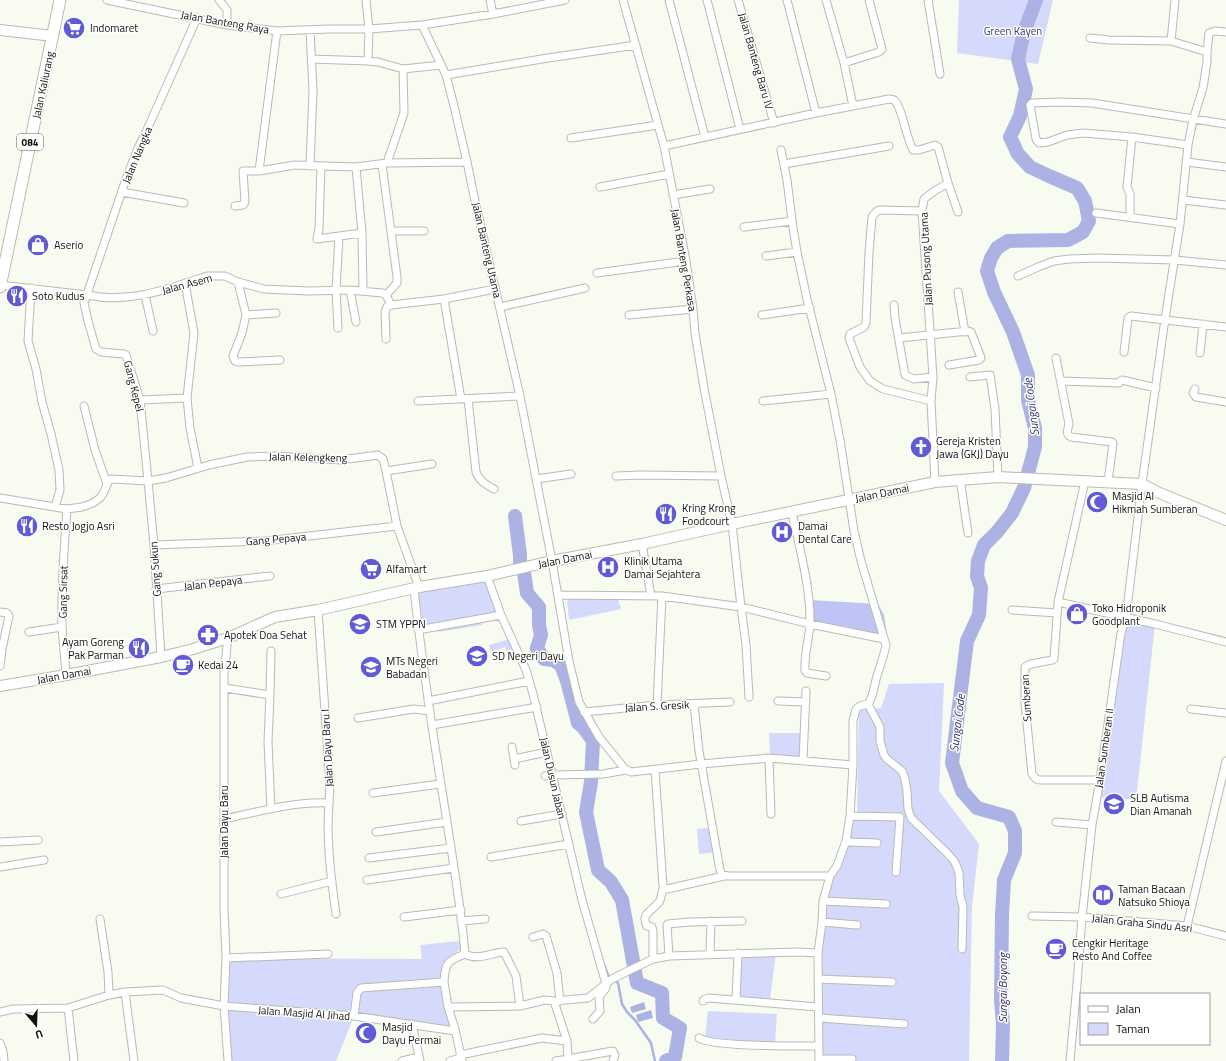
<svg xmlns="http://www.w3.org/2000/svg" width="1226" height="1061" viewBox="0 0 1226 1061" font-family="'Titillium Web',sans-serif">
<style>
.green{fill:#d5d9fc}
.forest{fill:#bfc4f7}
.water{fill:#adb2e4}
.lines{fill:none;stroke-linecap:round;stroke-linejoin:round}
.stream{stroke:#adb2e4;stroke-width:2.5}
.river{stroke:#adb2e4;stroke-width:14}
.street-casing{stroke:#b8bbb1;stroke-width:9}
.secondary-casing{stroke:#b8bbb1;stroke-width:12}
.primary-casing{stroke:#b8bbb1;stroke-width:13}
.street{stroke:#fff;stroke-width:7}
.secondary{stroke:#fff;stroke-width:10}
.primary{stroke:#fff;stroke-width:11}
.labels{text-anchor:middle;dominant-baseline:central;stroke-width:3;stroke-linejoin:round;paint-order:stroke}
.shield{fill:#fff;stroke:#585956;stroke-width:1}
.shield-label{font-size:10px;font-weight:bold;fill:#11120e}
.street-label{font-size:11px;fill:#11120e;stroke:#fff}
.poi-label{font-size:11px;fill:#11120e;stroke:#fff;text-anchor:start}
.park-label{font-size:11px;fill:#383875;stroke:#fff}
.water-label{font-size:12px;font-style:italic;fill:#33326e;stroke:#fff}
</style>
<rect width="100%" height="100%" fill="#f7fbf0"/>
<path class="green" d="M 959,0 L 1053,0 L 1038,64 L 957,53 Z
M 488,579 L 499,615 L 419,629 L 415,589 Z
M 617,595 L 621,609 L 569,620 L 567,602 L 572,596 Z
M 1126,617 L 1155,624 L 1136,800 L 1097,797 Z
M 482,619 L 482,625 L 439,632 L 437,627 Z
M 510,639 L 514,649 L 506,651 L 505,647 L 491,652 L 489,645 Z
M 944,683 L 939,791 L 979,844 L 972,906 L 969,1061 L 818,1061 L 822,922 L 828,899 L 830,876 L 838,866 L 857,812 L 859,710 L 881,708 L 889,684 Z
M 769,733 L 802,733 L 802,758 L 770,756 Z
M 717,827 L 719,852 L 699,854 L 697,829 Z
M 460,941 L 461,949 L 446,959 L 448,1007 L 454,1029 L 353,1019 L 336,1061 L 227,1061 L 226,958 L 422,959 L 420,945 Z
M 738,953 L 776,953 L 770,999 L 736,998 Z
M 708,1011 L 777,1014 L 775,1044 L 705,1037 Z"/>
<path class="forest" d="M 810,600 L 878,604 L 884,615 L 888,642 L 845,626 L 814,625 Z"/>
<path class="water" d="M 644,1002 L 646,1009 L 632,1013 L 630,1007 Z
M 651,1010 L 653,1018 L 638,1022 L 636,1015 Z"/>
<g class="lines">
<path class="stream" d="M 603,962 L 608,975 L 612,979 L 618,983 L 622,1004 L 627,1012 L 635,1020 L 651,1043 L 655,1061"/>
<path class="river" d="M 515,516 L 520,555 L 520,564
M 524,572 L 527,593 L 539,607 L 539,625 L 541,635 L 537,648 L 544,659 L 553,660 L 561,665 L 567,681 L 578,723 L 583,727 L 593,741 L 591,782 L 586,812 L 598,870 L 611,882 L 622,900 L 637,983 L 662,993 L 663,1018 L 680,1028 L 675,1057 L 666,1061
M 1002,1061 L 1003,1024 L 1001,1001 L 1002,915 L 1004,880 L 1015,853 L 1015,831 L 1009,817 L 977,808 L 962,791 L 952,763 L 967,641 L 979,615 L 981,588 L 977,576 L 978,561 L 984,545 L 997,532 L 1012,513 L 1024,488 L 1035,447 L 1035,428 L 1028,400 L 1028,375 L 1013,332 L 994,292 L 987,271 L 991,258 L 997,248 L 1008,241 L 1068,240 L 1083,232 L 1089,221 L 1085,201 L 1077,188 L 1049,176 L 1030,167 L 1018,154 L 1010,137 L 1020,116 L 1026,89 L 1018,59 L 1024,32 L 1036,0"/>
<g class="street-casing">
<path id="street" d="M 107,0 L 227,25 L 277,31 L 329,29 L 369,29 L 368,61 L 378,62 L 403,69
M 219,0 L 227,10 L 227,25
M 366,0 L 369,29 L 422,25 L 446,75 L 454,106 L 467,162 L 475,201 L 520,396 L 552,561 L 569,661 L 579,702 L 599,737 L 625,769 L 631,772 L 701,764 L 769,758 L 853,765 L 850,816 L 846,841 L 837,866 L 830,876 L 823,901 L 822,922 L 818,953 L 819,1061
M 490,0 L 493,14
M 623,0 L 664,146 L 686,261 L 693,309 L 695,333 L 704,388 L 721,476 L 732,524 L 741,607 L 746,645 L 749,697
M 669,0 L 705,137
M 707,0 L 740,129
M 738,0 L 774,123
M 787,0 L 816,113
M 826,0 L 844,63 L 853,106
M 928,0 L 940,74
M 422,25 L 493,14 L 565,0
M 310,30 L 313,91 L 310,166
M 1171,41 L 1175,0
M 1207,52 L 1209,33 L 1215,31 L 1226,32
M 312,59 L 368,61
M 844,63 L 879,52 L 882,49 L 869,0
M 446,75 L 548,58 L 636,45
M 571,138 L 658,125
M 1188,145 L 1132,137 L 1083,133 L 1067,135 L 1048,142 L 1039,143 L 1036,139 L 1030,105 L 1032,103 L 1059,102 L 1092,103 L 1226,124
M 664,146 L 816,113 L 889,99 L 894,100 C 902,106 906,138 913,150 L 919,150 L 935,145 L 938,147 L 948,183 L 933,192 L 924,199 L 922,211 L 933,377 L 931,401 L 935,482
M 781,150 L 787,180 L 793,228 L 797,252 L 807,299 L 831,394 L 840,440 L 854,531 L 861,561 L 886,645 C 884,656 880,666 877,676 C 874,685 874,696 868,704 L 860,706 L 856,709 L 853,721 L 853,765
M 1187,162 L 1226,167
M 387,163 L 404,113 L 403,69 L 441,65
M 382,164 L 397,277 L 397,283 L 386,295
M 784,164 L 889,146
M 321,166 L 319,229 L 317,239 L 362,233
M 356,167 L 362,233 L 363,291
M 259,171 L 277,31
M 948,183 L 958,212
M 600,187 L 669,174
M 122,192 L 184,203
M 673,195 L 710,189
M 1183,200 L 1226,205
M 235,206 L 243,205 L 245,202 L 243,171 L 259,171 L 295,165 L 356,167 L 387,163 L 467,162
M 922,211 L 879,210 L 876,212 L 872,217 L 869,252 L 866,323 L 864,327 L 850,334 L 849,338 L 860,367 L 870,381 L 883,389 L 931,401
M 1096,213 L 1180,224
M 1130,217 L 1130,194 L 1127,187 L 1132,137
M 744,227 L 792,221
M 391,231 L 424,231
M 766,256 L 797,252
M 597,273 L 686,261
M 1018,276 L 1038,267 L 1054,261 L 1069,259 L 1098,258 L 1175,260 L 1226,265
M 238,282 L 246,315 L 242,333 L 233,356 L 235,361 L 239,362 L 280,360
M 185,283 L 194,333 L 187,398 L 190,428 L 198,468
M 0,285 L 87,295 C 129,304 168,289 207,276 L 225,276 L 238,282 L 264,289 L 309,291 L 350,290 L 382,293 L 386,295 L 391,305
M 31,288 L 28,341 L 36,369 L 42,402 L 51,434 L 59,470 L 60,490 L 55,507
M 350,290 L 356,322
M 958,292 L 965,332
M 145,295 L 153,331
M 444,299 L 461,399
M 894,305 L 895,318 L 905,375 L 914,379 L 933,377
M 500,307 L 585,288
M 246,315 L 276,313
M 629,315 L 693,309
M 762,315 L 810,308
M 338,328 L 336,290 L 339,236
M 899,338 L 968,331 L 971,332 L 980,355 L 981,358 L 979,360 L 949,365
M 386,339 L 385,312 L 387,307 L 391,305 L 444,299 L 495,289
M 1124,352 L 1128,318 L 1131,316 L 1226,327
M 1200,353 L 1203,324
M 1056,358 L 1069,424 C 1068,429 1065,434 1071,437 L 1112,442 L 1113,443 L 1108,482
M 970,377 L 990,375 L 995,409 L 998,477
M 1061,381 L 1119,383 L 1120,381 L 1122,380 L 1156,388
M 1195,389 L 1193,393 L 1196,397 L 1226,402
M 468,399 L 476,472 C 479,481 487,485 494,489
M 140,400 L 187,398
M 418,401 L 520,396
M 763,401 L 831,394
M 84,406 L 95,450 L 107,484
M 386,471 L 432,464
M 616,476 L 642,475 L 721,476
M 536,479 L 571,474
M 960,479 L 968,533
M 1085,481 L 1058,602 L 1054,659 L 1052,660 L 1031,664 L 1025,667 L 1025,703 L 1032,774 L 1036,779 L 1040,780 L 1100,780
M 0,498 L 67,509 L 82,507 L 93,503 L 100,498 L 104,492 L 109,480 L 111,479 L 148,481 L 166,478 L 209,465 L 247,457 L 276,456 L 341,460 L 378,455 L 383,459 L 386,471 L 397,526 L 419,587
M 792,512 C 799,546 811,589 810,624 C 809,639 804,655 805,670 L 807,673 L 826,676
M 642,544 L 651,596
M 154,545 L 265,541 L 397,526
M 487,576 L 501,615 L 526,670 L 533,694 L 582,900 L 606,984 L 606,988 L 599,997 L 600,1011 L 593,1019
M 156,589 L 270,576
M 414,589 C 422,662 433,736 445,809 C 452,857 461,905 465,954 C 447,961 445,963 444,982
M 558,595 L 662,596 L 741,607 L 810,624 L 884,639
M 1058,602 L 1155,624 L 1226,642
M 1012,610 L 1057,613
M 0,612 L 7,613 L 9,616 L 2,649 L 0,666
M 418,630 L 501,615
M 29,632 L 62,627
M 161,657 L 154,545 L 148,481 L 140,400 L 126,355 L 124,354 L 101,352 L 96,349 L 88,321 L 84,303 L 126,179 L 138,148 L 146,132 L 197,18
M 66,675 C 65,659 63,642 62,626 C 61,587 64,548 67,509
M 225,688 L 270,695 L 268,742 L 271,809
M 270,695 L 271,651
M 428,701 L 529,681
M 778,701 L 806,702
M 694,704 L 699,751 L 720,870 L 722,875 L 730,876 L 830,876
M 868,704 L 880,727 L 880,741 L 884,755 L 887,759 L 902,771 L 905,779 L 907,792 L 908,809 L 911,818 L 947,853 L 954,861 L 957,867 L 959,873 L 960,895 L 963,907 L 962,949
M 657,705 L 662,596
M 1191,709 L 1226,713
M 584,712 L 657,705 L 730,702
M 358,718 L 414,709 L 430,711
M 432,725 L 537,707
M 512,747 L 515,765
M 769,758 L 771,814
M 514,759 L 547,752
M 803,760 L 806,691
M 655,770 L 663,886 L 667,889 L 724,876
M 545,776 L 553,775 L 603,774 L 626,770
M 373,793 L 440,784
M 329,803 C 326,841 331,877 336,914
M 850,816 L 900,817 L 896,872
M 224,819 C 258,812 295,801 329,803 L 330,784 L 318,610
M 521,821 L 562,814
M 1056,822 L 1092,825
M 376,832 L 447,822
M 846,841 L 850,842 L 877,843
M 0,842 L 38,840
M 491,857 L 569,844
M 369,858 L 451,848
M 0,867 L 44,860
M 367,880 L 454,868
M 281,894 L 332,881
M 823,901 L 886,904
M 1032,916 L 1082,917 L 1187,926 L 1226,936
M 404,917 L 461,910
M 100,919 L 108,972 L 109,995
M 461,921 L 485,919
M 822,922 L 857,925
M 1187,926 L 1226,761
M 533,937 L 543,934 L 546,936 L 557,973 L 560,1001
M 465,954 C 478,961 490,953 504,952 L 516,976 L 520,1006
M 710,954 L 711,921
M 669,956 L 667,925 L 668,924 L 690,922 L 742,921
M 226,958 L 328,954
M 653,959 L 653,931 L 652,927 L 647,926 C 640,913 653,911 659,902 C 662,898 661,892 664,887
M 818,979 L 892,982
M 125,992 L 134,1061
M 736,1000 L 738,953
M 554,1001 L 588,998 L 612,979 L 630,970 L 653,959 L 669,956 L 797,952 L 818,953
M 703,1001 L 705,999 L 709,998 L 818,1007
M 448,1007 L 520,1006 L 545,1000 L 554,1001 L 567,1041 L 568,1059 L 556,1061
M 68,1008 L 74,1061
M 0,1012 L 13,1009 L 68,1008 L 109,995 L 125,992 L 163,990 L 181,998 L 224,1006 L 354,1016 L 455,1031
M 354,1016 L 357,993 L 361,988 L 444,982 L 448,1007 L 455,1029 L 462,1061
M 819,1018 L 904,1024
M 412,1024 L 420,1061
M 699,1038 C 712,1047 798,1046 819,1046
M 0,1043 L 3,1051 L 4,1061
M 460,1055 L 542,1038 L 567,1041
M 568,1059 L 613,1051 L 615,1055 L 613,1061
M 819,1059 L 852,1059
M 228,1061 L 224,1006 L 226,958 L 224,910 L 224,672 L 228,638
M 402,1061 L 419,1057
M 450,1061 L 461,1058
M 1070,1061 L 1077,984 L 1082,917 L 1092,825 L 1100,780 L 1121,633 L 1126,617 L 1142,484 L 1165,319 L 1180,224 L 1188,145 L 1193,120 L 1203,88 L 1207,62 L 1207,52 L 1171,41 L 1109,40 L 1090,38"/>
</g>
<g class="secondary-casing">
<path id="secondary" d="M 0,30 L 53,36
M 0,686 L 66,675 L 161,657 L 193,649 L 228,638 L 275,617 L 318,610 L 419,587 L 487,576 L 552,561 L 642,544 L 732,524 L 935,482 L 998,477 L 1142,484 L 1157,492 L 1226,520"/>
</g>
<g class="primary-casing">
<path id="primary" d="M 0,287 L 60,0"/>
</g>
<use href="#street" class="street"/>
<use href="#secondary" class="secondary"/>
<use href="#primary" class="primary"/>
</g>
<defs>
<g id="supermarket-disc" transform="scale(1.15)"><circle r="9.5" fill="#605bd4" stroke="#fff"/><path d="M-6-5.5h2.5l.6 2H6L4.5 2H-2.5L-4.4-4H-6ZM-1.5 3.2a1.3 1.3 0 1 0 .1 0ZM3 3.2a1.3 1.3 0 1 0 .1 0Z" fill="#fff"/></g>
<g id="shop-disc" transform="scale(1.15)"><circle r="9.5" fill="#605bd4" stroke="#fff"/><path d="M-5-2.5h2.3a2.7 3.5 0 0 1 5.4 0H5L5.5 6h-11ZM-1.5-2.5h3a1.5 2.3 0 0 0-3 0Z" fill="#fff"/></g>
<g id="restaurant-disc" transform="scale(1.15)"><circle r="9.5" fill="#605bd4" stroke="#fff"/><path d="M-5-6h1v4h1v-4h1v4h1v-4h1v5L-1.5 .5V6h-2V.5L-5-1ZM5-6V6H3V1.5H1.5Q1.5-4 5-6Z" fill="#fff"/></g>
<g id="church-disc" transform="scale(1.15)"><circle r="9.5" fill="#605bd4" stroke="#fff"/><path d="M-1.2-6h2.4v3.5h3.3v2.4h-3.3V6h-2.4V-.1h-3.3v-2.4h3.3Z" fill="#fff"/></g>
<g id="mosque-disc" transform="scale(1.15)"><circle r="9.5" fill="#605bd4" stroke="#fff"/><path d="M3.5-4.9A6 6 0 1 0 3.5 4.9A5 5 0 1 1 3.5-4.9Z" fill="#fff"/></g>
<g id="hospital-disc" transform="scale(1.15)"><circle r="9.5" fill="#605bd4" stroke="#fff"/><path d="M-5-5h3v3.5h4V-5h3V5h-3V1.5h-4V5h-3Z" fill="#fff"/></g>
<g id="school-disc" transform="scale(1.15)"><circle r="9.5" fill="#605bd4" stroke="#fff"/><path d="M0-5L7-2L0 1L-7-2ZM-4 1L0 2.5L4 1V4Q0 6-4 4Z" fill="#fff"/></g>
<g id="pharmacy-disc" transform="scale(1.15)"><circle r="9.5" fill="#605bd4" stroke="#fff"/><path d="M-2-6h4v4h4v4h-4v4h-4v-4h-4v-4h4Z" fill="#fff"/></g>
<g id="cafe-disc" transform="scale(1.15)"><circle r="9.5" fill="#605bd4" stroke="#fff"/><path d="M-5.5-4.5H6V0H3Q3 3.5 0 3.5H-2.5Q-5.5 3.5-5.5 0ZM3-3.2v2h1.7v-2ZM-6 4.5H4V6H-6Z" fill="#fff"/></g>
<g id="library-disc" transform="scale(1.15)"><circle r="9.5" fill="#605bd4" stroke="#fff"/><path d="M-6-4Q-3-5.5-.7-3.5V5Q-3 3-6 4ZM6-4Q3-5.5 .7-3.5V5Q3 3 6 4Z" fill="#fff"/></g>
</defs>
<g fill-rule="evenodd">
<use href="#supermarket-disc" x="74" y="28"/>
<use href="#shop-disc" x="38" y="245"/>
<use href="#restaurant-disc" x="17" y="296"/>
<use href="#church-disc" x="921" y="447"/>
<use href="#mosque-disc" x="1097" y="502"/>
<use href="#restaurant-disc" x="666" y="514"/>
<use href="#restaurant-disc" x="27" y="526"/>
<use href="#hospital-disc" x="782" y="532"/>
<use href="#hospital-disc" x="608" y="567"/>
<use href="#supermarket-disc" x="371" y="569"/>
<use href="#shop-disc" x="1077" y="614"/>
<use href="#school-disc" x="360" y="624"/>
<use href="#pharmacy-disc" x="208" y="635"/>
<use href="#restaurant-disc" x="139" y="648"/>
<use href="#school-disc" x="477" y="656"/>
<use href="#cafe-disc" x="183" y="665"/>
<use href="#school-disc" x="371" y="667"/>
<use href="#school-disc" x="1114" y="804"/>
<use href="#library-disc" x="1103" y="895"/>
<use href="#cafe-disc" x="1056" y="949"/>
<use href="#mosque-disc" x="366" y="1033"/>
</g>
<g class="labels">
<rect class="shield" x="17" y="134" width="26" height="16" rx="3"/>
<g class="shield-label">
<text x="30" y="142">084</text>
</g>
<g class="street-label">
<text transform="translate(225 22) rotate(10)">Jalan Banteng Raya</text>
<text transform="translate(756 61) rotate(74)">Jalan Banteng Baru IV</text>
<text transform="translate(43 85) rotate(-78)">Jalan Kaliurang</text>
<text transform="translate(137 155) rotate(-67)">Jalan Nangka</text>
<text transform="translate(487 250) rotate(77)">Jalan Banteng Utama</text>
<text transform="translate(926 259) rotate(-93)">Jalan Pusong Utama</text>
<text transform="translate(684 260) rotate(80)">Jalan Banteng Perkasa</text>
<text transform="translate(187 284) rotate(-15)">Jalan Asem</text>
<text transform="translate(134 386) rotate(76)">Gang Kepel</text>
<text transform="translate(308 457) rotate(1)">Jalan Kelengkeng</text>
<text transform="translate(882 493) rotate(-12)">Jalan Damai</text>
<text transform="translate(276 539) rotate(-5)">Gang Pepaya</text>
<text transform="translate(565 559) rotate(-11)">Jalan Damai</text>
<text transform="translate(155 569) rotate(-94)">Gang Sukun</text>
<text transform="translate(213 583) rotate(-7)">Jalan Pepaya</text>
<text transform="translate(63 592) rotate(-89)">Gang Sirsat</text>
<text transform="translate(64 675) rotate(-10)">Jalan Damai</text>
<text transform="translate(1026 698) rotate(-93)">Sumberan</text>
<text transform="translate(657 706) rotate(-3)">Jalan S. Gresik</text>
<text transform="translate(327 748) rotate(-93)">Jalan Dayu Baru I</text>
<text transform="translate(1104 748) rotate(-82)">Jalan Sumberan II</text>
<text transform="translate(553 778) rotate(77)">Jalan Dusun Jaban</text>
<text transform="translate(224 822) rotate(-90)">Jalan Dayu Baru</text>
<text transform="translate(1142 923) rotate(6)">Jalan Graha Sindu Asri</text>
<text transform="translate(304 1013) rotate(4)">Jalan Masjid Al Jihad</text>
</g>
<g class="poi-label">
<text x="90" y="28">Indomaret</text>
<text x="54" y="245">Aserio</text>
<text x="32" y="296">Soto Kudus</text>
<text x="936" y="441">Gereja Kristen<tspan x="936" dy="13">Jawa (GKJ) Dayu</tspan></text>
<text x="1112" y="496">Masjid Al<tspan x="1112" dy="13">Hikmah Sumberan</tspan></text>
<text x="682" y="508">Kring Krong<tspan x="682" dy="13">Foodcourt</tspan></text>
<text x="42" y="526">Resto Jogjo Asri</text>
<text x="798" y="526">Damai<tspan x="798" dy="13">Dental Care</tspan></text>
<text x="624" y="561">Klinik Utama<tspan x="624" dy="13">Damai Sejahtera</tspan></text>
<text x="386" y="569">Alfamart</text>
<text x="1092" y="608">Toko Hidroponik<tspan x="1092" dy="13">Goodplant</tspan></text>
<text x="376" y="624">STM YPPN</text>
<text x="224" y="635">Apotek Doa Sehat</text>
<text x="124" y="642" text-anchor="end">Ayam Goreng<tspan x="124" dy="13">Pak Parman</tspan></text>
<text x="492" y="656">SD Negeri Dayu</text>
<text x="386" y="661">MTs Negeri<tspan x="386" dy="13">Babadan</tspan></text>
<text x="198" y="665">Kedai 24</text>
<text x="1130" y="798">SLB Autisma<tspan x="1130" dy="13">Dian Amanah</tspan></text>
<text x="1118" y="889">Taman Bacaan<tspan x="1118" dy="13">Natsuko Shioya</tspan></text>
<text x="1072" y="943">Cengkir Heritage<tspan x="1072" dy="13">Resto And Coffee</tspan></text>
<text x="382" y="1027">Masjid<tspan x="382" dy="13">Dayu Permai</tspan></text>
</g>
<g class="park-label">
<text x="1013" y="31">Green Kayen</text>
</g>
<g class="water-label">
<text transform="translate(1031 407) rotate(-97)">Sungai Code</text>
<text transform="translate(957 723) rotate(-83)">Sungai Code</text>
<text transform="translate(1002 988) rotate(-90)">Sungai Boyong</text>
</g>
</g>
<rect x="1080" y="993" width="130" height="52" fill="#ffffff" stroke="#a0a09f"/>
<rect x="1088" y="1006" width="20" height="6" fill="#ffffff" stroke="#a0a09f"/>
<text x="1116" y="1013" font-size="12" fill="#11120e">Jalan</text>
<rect x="1088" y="1023" width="20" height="12" fill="#d5d9fc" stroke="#a0a09f"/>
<text x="1116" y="1033" font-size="12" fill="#11120e">Taman</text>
<g transform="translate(36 1025) rotate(161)" stroke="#ffffff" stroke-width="3" paint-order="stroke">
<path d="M0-3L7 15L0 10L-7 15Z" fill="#11120e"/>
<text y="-6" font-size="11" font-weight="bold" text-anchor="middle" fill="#11120e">U</text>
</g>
</svg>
